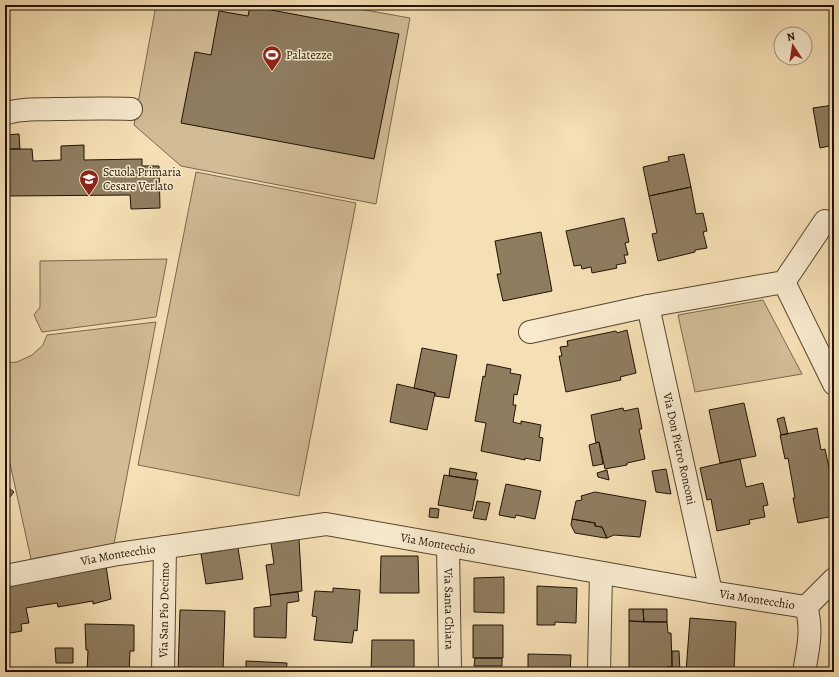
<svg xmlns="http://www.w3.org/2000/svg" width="839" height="677" viewBox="0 0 839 677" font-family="Alegreya,serif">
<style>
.green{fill:#d1bc96;stroke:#79684d}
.building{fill:#8f7d60;stroke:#211304}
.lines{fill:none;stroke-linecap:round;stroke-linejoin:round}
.minor-casing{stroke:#564630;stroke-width:24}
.minor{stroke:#f8eace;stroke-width:22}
.labels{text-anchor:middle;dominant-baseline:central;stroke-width:3;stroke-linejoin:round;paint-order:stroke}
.poi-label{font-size:12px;fill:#211304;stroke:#f8eace;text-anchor:start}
.street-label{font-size:12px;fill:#211304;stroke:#f8eace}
</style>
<rect width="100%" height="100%" fill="#f5dfb4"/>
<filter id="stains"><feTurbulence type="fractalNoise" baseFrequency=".005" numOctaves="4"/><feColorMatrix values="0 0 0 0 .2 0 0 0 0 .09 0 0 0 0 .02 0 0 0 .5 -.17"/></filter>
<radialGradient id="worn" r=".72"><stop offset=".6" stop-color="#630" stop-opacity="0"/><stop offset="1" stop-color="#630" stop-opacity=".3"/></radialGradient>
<path class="green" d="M 156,5 L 337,5 L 410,18 L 376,204 L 181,166 L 134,125 Z
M 196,172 L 356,203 L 299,496 L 138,465 Z
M 167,259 L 156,317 L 42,332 L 34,315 L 40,307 L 40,261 Z
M 763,300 L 802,374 L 695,392 L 678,315 Z
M 156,322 L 114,544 L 31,559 L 9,459 L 5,455 L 5,363 L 17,362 L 32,355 L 43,345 L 47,335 Z"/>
<path class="building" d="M 250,6 L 399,34 L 374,159 L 181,123 L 195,52 L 211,55 L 219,11 L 248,16 Z
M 834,105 L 834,145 L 820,148 L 813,108 Z
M 19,134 L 20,149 L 5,149 L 5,135 Z
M 84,145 L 84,160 L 142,159 L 142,166 L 159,166 L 160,208 L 131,209 L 130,195 L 7,196 L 7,166 L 5,166 L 5,149 L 32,149 L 33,161 L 61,160 L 61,146 Z
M 684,154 L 691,187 L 649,196 L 643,167 L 669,161 L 668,157 Z
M 691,187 L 696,214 L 703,213 L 707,231 L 703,232 L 707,248 L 695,250 L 695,252 L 658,261 L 652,234 L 657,233 L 649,196 Z
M 624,218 L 629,242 L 625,243 L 628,255 L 624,255 L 626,263 L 616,265 L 617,268 L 592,273 L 591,267 L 582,269 L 581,265 L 574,266 L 566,231 Z
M 541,232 L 552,291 L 503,301 L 497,274 L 501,274 L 495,241 Z
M 627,330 L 636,373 L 620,377 L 621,380 L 566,392 L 559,356 L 562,356 L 560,347 L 568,346 L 567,341 L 616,331 L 617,333 Z
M 422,348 L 457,355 L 449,398 L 435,396 L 435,393 L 414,388 Z
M 487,364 L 511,369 L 510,373 L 521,375 L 517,395 L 514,394 L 513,405 L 516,405 L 513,422 L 521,424 L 521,421 L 541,425 L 539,437 L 543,438 L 540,461 L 525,458 L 525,460 L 481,451 L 486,423 L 475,421 L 483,376 L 485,377 Z
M 397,384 L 435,393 L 427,430 L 390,422 Z
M 744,403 L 756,456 L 720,463 L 709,410 Z
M 623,408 L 624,411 L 638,408 L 642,429 L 639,429 L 645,459 L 627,463 L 627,465 L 605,469 L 599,442 L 596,443 L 591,415 Z
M 784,417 L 788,434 L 781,435 L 777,419 Z
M 817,428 L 821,450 L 825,449 L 834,491 L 830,492 L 834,510 L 834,516 L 798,523 L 793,498 L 795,498 L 788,458 L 785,459 L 780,435 Z
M 599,442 L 603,464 L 593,466 L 589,445 Z
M 740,459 L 746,487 L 763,483 L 768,505 L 763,506 L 765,517 L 749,520 L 750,524 L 717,531 L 711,499 L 707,500 L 700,468 Z
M 450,468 L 477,473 L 475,480 L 449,476 Z
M 666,469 L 671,494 L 656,492 L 652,471 Z
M 607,470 L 609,480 L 598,477 L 597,473 Z
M 444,475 L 478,480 L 472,511 L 438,505 Z
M 506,484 L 541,491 L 535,519 L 516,515 L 515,518 L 499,515 Z
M 5,485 L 14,492 L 5,503 Z
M 595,492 L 646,501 L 640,537 L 614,535 L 607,538 L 602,527 L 595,526 L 595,523 L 572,519 L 576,501 L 582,500 L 581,496 Z
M 477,501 L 490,503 L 486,520 L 473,518 Z
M 430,508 L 439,509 L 438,518 L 429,517 Z
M 572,519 L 595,523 L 595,526 L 602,527 L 607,538 L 605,538 L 575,533 L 571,525 Z
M 299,539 L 302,591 L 270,595 L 266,565 L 274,564 L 271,543 Z
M 238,548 L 243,579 L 206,584 L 201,554 Z
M 381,556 L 418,556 L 419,593 L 380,593 Z
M 106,566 L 111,599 L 93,604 L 93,601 L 58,607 L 57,603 L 26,608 L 29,623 L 21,624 L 22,631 L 5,634 L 5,581 Z
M 504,577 L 504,613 L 474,612 L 474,578 Z
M 537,586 L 577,588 L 576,623 L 555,622 L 555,625 L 537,625 Z
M 333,588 L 360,590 L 357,631 L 354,630 L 352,643 L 314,640 L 317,617 L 312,616 L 315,591 L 333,592 Z
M 298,592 L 299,601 L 287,603 L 286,638 L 254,637 L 254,608 L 271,606 L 270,595 Z
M 629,609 L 643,609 L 644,622 L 629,621 Z
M 643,609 L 667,609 L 667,622 L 644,622 Z
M 180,610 L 225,611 L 223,672 L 178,672 Z
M 690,618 L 736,622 L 734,672 L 686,672 Z
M 629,621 L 667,622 L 668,633 L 671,633 L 672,667 L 667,667 L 667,672 L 629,672 Z
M 85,624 L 134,625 L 134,651 L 130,651 L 129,672 L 87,672 L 88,650 L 86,650 Z
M 473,625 L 503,625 L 503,658 L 473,658 Z
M 372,640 L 414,640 L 414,672 L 371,672 Z
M 55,648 L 73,648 L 73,663 L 56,663 Z
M 672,651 L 679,651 L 680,672 L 667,672 L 667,667 L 672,667 Z
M 528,654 L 571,655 L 570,672 L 528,672 Z
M 475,658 L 502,658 L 502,666 L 474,666 Z
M 246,661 L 287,663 L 286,672 L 246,672 Z"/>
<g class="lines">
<g class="minor-casing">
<g id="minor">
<path d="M 5,114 C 19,108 39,110 54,109 C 79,109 105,108 131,109"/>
<path d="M 784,282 L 834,384"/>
<path d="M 648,306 L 784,282 L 825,221"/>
<path id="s1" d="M 530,332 L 648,306 L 711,592"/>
<path id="s2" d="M 448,546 L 450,672"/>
<path id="s3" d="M 5,576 L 118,554 L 326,524 L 711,592 L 806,607"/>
<path d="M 806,607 L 834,579"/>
<path id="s4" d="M 163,672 L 165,547"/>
<path d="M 599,672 L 601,573"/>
<path d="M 804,672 C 808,650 813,628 806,607"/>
</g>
</g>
<use href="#minor" class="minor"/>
</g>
<defs>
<g id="stadium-pin" transform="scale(1)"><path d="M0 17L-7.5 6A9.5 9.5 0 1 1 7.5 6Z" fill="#8f2418" stroke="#f8eace"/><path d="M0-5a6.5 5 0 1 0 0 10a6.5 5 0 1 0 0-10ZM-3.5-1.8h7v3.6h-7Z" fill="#fff"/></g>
<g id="school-pin" transform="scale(1)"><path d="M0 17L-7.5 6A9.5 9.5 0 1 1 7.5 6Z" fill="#8f2418" stroke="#f8eace"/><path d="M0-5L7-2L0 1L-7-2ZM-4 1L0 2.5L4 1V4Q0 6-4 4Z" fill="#fff"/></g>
</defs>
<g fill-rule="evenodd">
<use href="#stadium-pin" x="272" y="55"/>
<use href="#school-pin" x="89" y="179"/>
</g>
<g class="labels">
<g class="poi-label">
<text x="286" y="55">Palatezze</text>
<text x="103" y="172">Scuola Primaria<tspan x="103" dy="14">Cesare Verlato</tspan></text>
</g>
<g class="street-label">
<text stroke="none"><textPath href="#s1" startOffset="267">Via Don Pietro Ronconi</textPath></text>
<text stroke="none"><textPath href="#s3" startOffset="439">Via Montecchio</textPath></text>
<text stroke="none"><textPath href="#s3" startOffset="115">Via Montecchio</textPath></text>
<text stroke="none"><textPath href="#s3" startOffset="763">Via Montecchio</textPath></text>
<text stroke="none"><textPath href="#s2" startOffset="63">Via Santa Chiara</textPath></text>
<text stroke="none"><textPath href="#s4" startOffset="62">Via San Pio Decimo</textPath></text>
</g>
</g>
<rect width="839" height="677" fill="none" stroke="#f5dfb4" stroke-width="20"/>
<rect x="6" y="6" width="827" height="665" fill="none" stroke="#211304" stroke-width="2"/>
<rect x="10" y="10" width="819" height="657" fill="none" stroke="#211304"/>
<g transform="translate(793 46) rotate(348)"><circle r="19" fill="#f8eace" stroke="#a2947d"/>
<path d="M0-3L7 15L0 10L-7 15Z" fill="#8f2418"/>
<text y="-6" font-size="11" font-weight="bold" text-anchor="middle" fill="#211304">N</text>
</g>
<rect width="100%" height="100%" filter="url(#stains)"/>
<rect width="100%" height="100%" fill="url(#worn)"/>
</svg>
